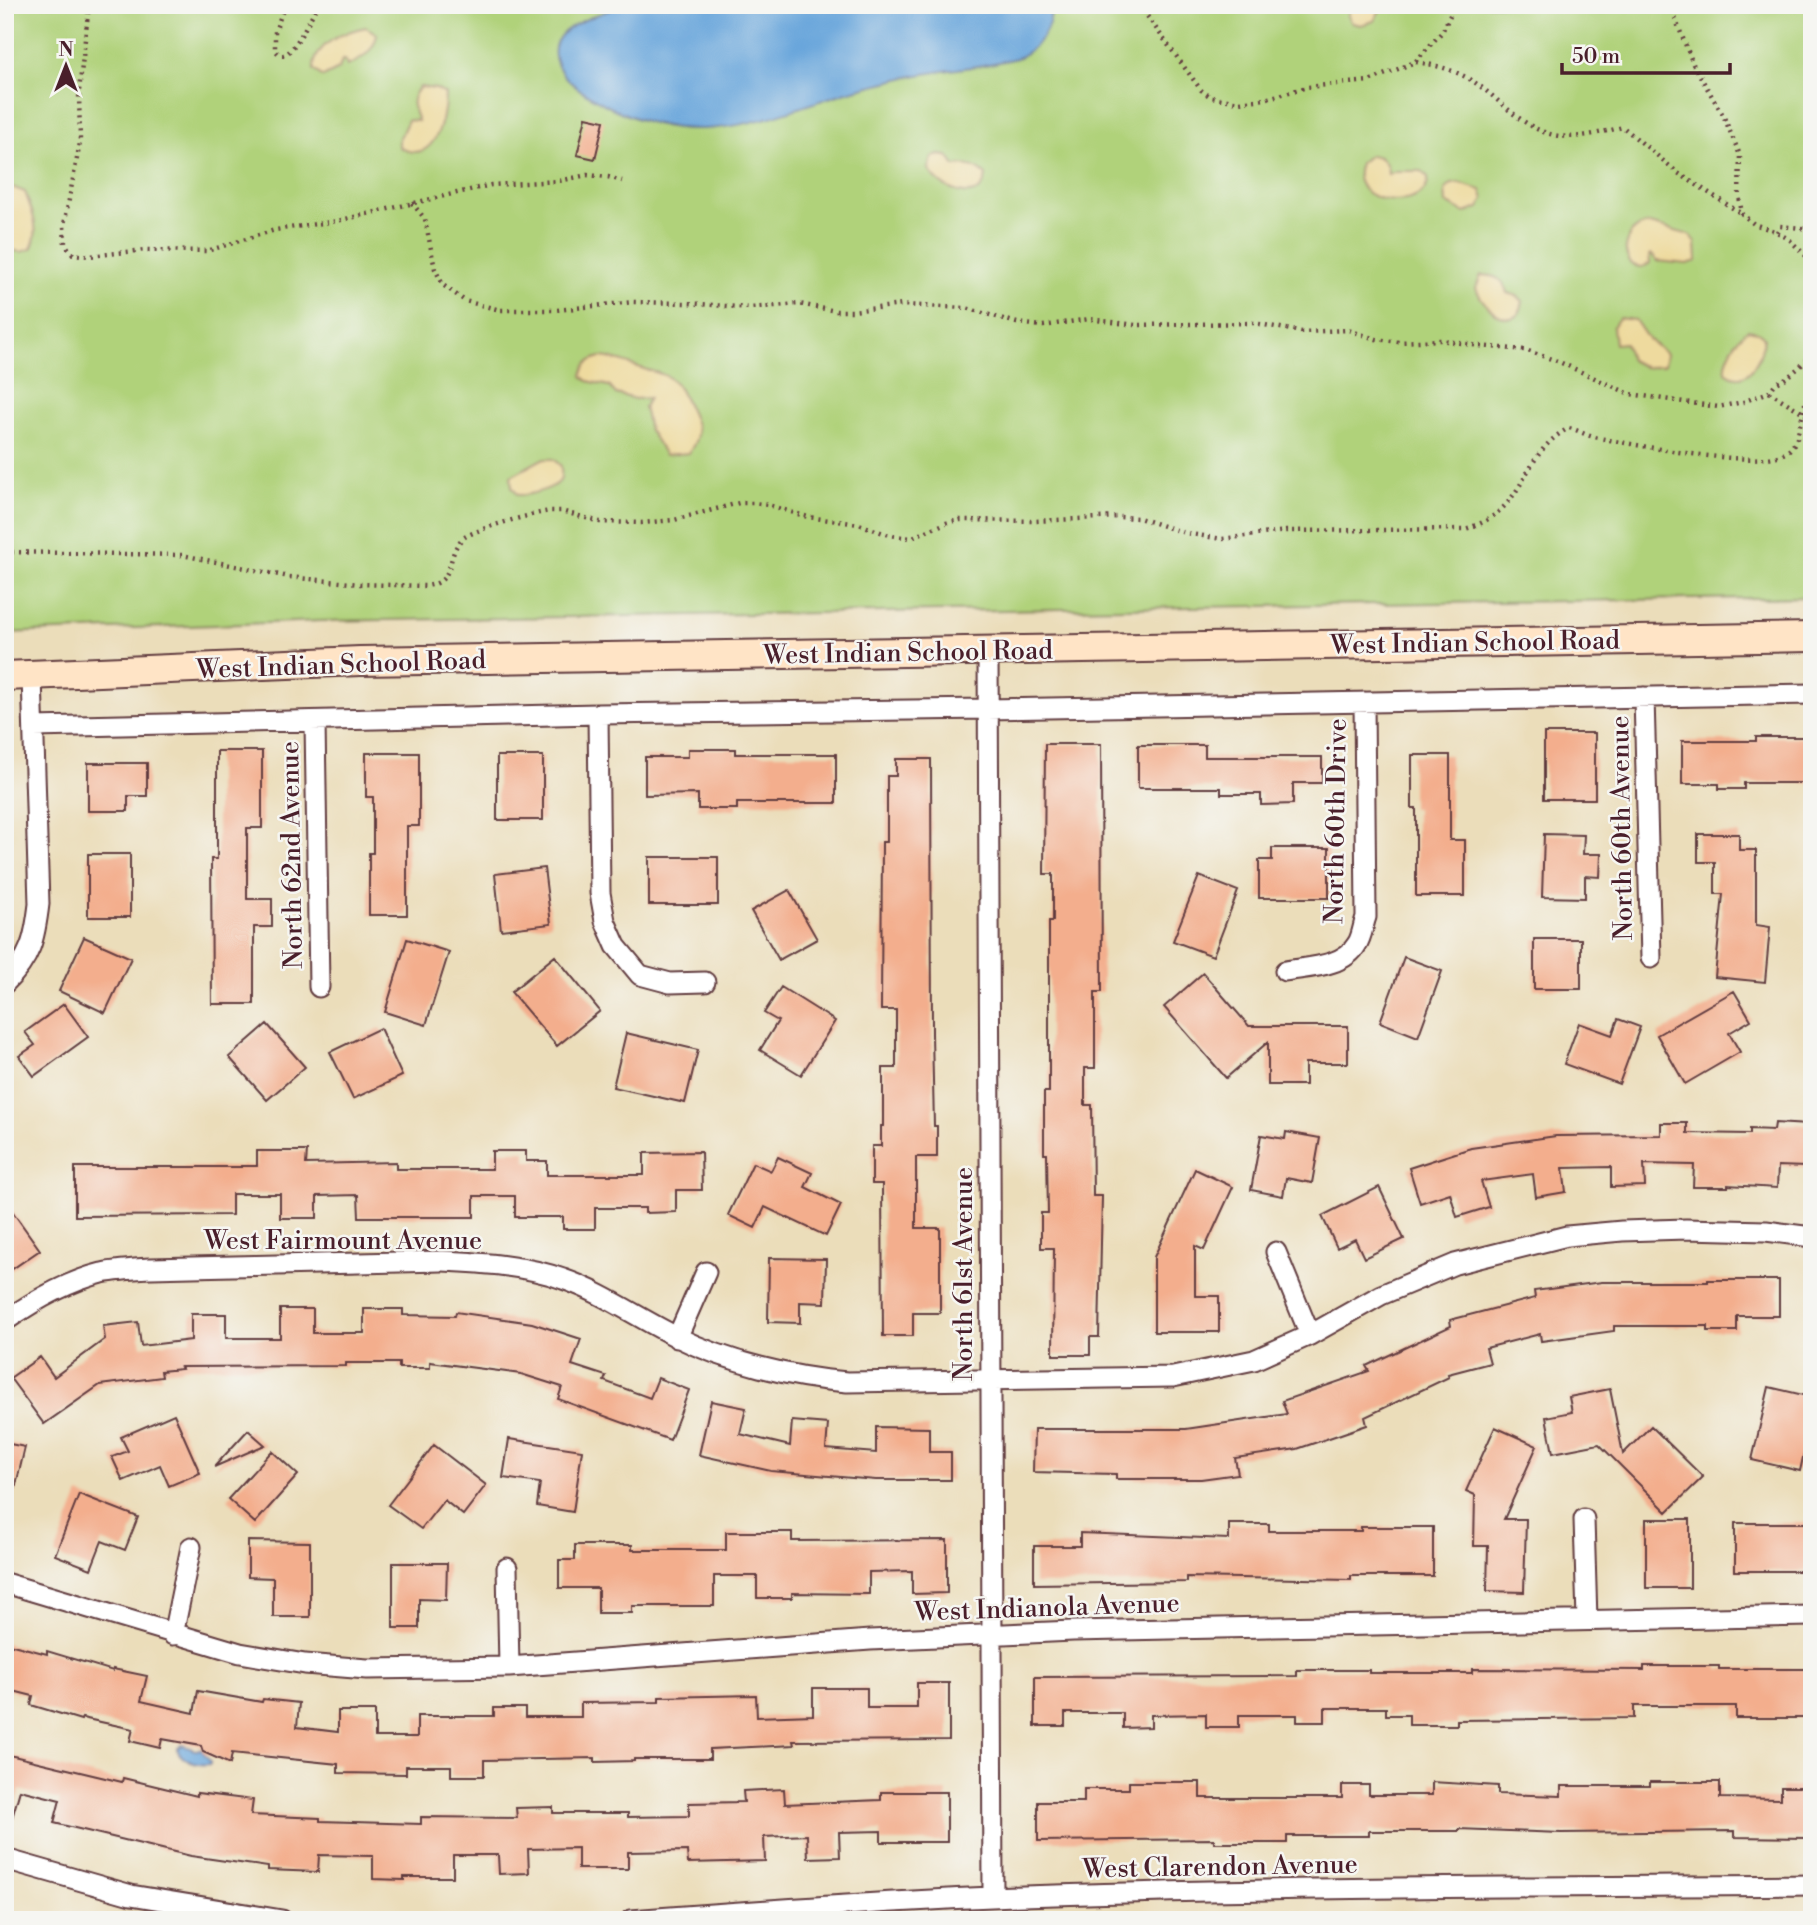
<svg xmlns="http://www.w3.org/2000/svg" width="1817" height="1925" viewBox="0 0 1817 1925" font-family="'Libre Bodoni',serif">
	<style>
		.green { fill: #b0d27a; stroke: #7d7852; stroke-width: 2 }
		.sand { fill: #eeda9e; stroke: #9c7c64; stroke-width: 2 }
		.water { fill: #69a6db; stroke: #5a6283; stroke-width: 2 }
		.building { fill: #f3ae8d }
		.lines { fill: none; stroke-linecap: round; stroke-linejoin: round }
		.street-casing { stroke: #623c40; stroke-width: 23 }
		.secondary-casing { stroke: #623c40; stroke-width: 32 }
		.path { stroke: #623c40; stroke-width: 4.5; stroke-dasharray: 2 5; stroke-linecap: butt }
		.street { stroke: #fff; stroke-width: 19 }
		.secondary { stroke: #ffe4c6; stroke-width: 28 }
		.labels { text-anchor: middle; stroke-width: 5; stroke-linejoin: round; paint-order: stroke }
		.street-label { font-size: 26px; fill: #4a1f2b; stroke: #f6f6f2 }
	</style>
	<rect width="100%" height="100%" fill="#f6f6f2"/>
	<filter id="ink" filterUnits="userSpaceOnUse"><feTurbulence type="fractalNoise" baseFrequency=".0143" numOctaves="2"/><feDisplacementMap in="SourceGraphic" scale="14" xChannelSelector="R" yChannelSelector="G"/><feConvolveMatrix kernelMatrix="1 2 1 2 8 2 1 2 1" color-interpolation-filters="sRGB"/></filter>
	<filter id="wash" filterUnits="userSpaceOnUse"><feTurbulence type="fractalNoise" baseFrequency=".00686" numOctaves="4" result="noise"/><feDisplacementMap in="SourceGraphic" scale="28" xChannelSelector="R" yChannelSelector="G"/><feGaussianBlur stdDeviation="1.57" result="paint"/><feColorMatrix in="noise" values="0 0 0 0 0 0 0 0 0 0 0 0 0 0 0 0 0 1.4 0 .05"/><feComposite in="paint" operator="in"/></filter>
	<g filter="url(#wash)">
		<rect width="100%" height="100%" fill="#ebddba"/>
		<path class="green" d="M5,5h1807v592l-1491,24 -316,12z"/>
		<path class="sand" d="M461,5h57l-10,8 -14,1 -5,-5 -2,4 -22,2 -4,-6z
			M1350,5h33l-9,16 -13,4 -9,-2 -4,-7z
			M366,27l11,7c-2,16 -16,26 -30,32l-2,-6h-3l-3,9 -16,8 -9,-7c-1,-26 31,-39 52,-43z
			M420,87l16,2 9,5c0,27 -11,73 -46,53v-8l9,-19 10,1c-5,-14 -10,-20 2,-34z
			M939,155l9,1 7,10c12,-2 21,0 31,9 -3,33 -48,15 -57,-6l3,-12z
			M1370,155c12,1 18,8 18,19l8,-3h26l6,6c3,36 -85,31 -68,-14z
			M1458,183l23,7 3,9 -5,9 -14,5 -19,-10 -1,-13 7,-6z
			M12,187l13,5c7,19 16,38 6,57l-10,3 -16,-3v-17l4,-12 -4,-5v-27z
			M1650,224l40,11 6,8 1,18 -10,3 -30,-3 -6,-7 -2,1 1,8c-7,5 -11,5 -19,1 -12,-18 -2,-38 19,-40z
			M1481,275c14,0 23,4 26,18l10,3 6,5c-5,36 -40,8 -47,-13z
			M1619,318l16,2 13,19 18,15 -2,11 -18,3 -16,-8 -5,-17 -10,1 -2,-17z
			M1748,330l10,2 6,5c-1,18 -16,53 -38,35 -2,-14 10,-34 22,-42z
			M601,357c12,1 20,4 31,8 36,13 40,4 57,43 9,20 13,25 0,45l-24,2 -16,-25 -5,-23 5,-9 -14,1 -19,-5 -7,-8 -21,-5 -6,-5c2,-12 7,-16 19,-19z
			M542,459h11l8,7c0,5 2,13 -3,17 -7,6 -30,13 -40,12l-6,-8 -1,-11z"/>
		<path class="water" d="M621,5h430c1,24 -12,41 -31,52 -40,12 -81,12 -121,22 -17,4 -35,8 -52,13 -90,29 -153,61 -245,11 -16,-9 -36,-20 -44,-37 -18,-39 37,-48 63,-61z
			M182,1745l13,5 6,-1 9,12v3c-13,2 -28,-3 -33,-15z"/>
		<g id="blocks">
			<path class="building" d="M586,117l18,4 -9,38 -18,-4z
				M1544,733h51v66h-51z
				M1756,737h56v46h-68v6h-25v-5h-37v-43h74z
				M1045,744h56l1,248h-7v76h-10v37h7l1,91h9l-3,141h-9v18h-37l1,-107h-13v-35h7l-1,-59h-3v-62h5v-171h4v-47h-9z
				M1138,745h67v12h117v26h-29v21l-32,1v-11h-40v-6h-83z
				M688,749h48v5h100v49h-99v6h-39v-15l-53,1v-38h43z
				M217,751h45v77h-15v71h25v28h-18v77h-42l-1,-145h6z
				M366,753h53v73h-12v89h-38v-62h4v-56h-7z
				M1412,755h38v85h15v56h-49v-88h-4z
				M497,756h46v64h-46z
				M896,759h35l1,275 2,92h3v31h-21v71h24v85h-27v23h-30l-1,-152h-10v-38h9v-20h2v-58h13v-58h-15l1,-168h5v-66h9z
				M88,763h59v33h-19v15h-40z
				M1544,834l40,1 -1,19h18l-1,23 -15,-1v22l-43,-1z
				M1698,834h41v16h17v75l14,2 -5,55 -50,-5 8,-83h-8v-32h-17z
				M1272,848h57v50h-70v-38h13z
				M88,854h42v63h-42z
				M649,857h69v48h-69z
				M544,868l7,56 -50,6 -6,-56z
				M1199,876l39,15 -25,65 -40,-15z
				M789,890l28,49 -38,21 -28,-49z
				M84,937l47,21 -26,55 -46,-22z
				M407,939l42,13 -23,73 -41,-13z
				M1534,939h47v50h-47z
				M555,956l45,55 -43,35 -46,-54z
				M1404,957l38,14 -24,66 -38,-15z
				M1203,973l46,53h99v37h-43v22h-37v-43l-42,36 -62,-71z
				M781,987l54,34 -34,54 -41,-25 18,-29 -14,-8z
				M1734,991l17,29 -22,13 11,19 -55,32 -28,-49z
				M64,1004l24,33 -54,39 -15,-20 16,-11 -10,-13z
				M1618,1019l22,8 -21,57 -55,-20 15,-41 33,12z
				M267,1024l38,43 -38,33 -38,-43z
				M380,1028l22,48 -49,23 -23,-47z
				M626,1033l72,17 -13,53 -72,-16z
				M1661,1123h26v10l63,1v-5l24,1 1,-7 33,2 -2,42 -28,-1 -1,22 -49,-3v2h-35l1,-22 -50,-1 1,22 -34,1v-20l-48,1 3,24 -30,5 -3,-23 -52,7 8,26 -32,10 -7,-24 -30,10 -11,-35 62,-20 85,-12 105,-1z
				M1286,1132l34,6 -8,45 -26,-5 -3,18 -32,-6 10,-55 24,4z
				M257,1151h50l-1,13 90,-2v7h96v-18h34v10h21v14h97v-22l57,-1 1,38h-26v22l-31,1v-5h-50v21h-32v-12h-48v-21h-41v21h-115l-1,-22 -41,1v22h-37v-24h-48v21l-157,1v-49h166v-1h16z
				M778,1157l34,16 -7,14 36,18 -15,31 -61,-29 -10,21 -27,-13 25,-52 18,8z
				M1195,1169l38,18 -29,63 -9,-4v50h24v36h-65v-75z
				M1379,1187l25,52 -40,19 -9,-19 -18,9 -15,-32z
				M5,1201l35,49 -35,24z
				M769,1258l57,1 -1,44 -25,-1v21l-32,-1z
				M1708,1280h71v36h-42v15h-29v-5h-94v5l-73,10 -1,-7 -54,14 4,15 -42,11 1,3 -84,40 2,8 -70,24 -62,9 3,16 -37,5h-85v-5l-83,-2 1,-43h152l101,-15 -5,-13 87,-30 -3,-5 85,-40 -1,-6 85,-22 -1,-7 68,-9h106z
				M280,1309h33v24h51v-24h39v6l52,1 1,-4 76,11 49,16 -9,26 34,11 -2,5 46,17 8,-20 31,12 -19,50 -112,-41 4,-12 -41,-13 -91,-12v6h-31v-5h-53v3l-165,1 1,2 -21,2 1,6 -62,8 -56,39 -34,-46 30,-21 14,20 51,-38 -2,-13 35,-4 3,24 50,-6v-26h35v24h54z
				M1769,1387l43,10v20l-12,54 -48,-11z
				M1610,1389l13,65 28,-28 52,51 -36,35 -68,-68 -46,9 -7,-36 26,-5 -3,-15z
				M711,1401l35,7 -6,26 50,12 2,-25 36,3 -2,25 50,4v-26l53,1v24h22v28h-75l-105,-9 -72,-16z
				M174,1414l26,59 -31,13 -9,-21 -37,16 -11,-24 16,-6 -7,-14z
				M1495,1427l42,19 -33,73h22l-2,73 -37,-1 1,-45h-14l1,-51 -9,-4z
				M248,1430l17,15 -51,22z
				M509,1439l73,11 -9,62 -36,-6 3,-23 -37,-5z
				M5,1443l20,4 -13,55 -7,-1z
				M434,1445l52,40 -23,30 -19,-15 -23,29 -33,-24z
				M272,1451l26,24 -43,48 -27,-24z
				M79,1494l59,23 -13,33 -23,-9 -11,28 -36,-14z
				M1646,1519h44v69h-44z
				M1735,1523h72v48h-72z
				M1229,1524h40v7h92v-4h72v49h-82v4l-164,-3v5l-153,2v-38h46v-13l149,6z
				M726,1532h66v9l155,-1v53l-35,1v-23l-43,1v22l-77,-1v5h-35v-22h-43v30h-82v7h-34v-25h-39v-28h16v-15h57v5h94z
				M248,1541l62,1v75h-37v-39l-25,-1z
				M393,1563h54l-1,37 -27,-1v29h-26z
				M5,1643l42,11v-3l66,20v-2l34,7 -6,25 53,12 4,-22 64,11 1,-3 36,4 -2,24 41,5v-21h37v26h42v-21h77v-8h31v9h56v-14l78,-1v-5l97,-2 1,22 56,-2v-27h54v20h50v-25h32v57l-156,1 1,4 -84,4v10h-76v2l-39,1v-4l-111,2v16h-33v-10h-45v8l-68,-1v-9l-106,-11 -2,11 -27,-12 -2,-6 -39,-7 -2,9 -30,-7 3,-12 -51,-11 -1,2 -50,-15 2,-9 -28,-7z
				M1644,1666h75v3h88v49h-71v-12h-102v12l-177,2v5h-48v-10h-23v-7h-61v14h-28v-7h-58v12h-33v-13l-55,1v12l-28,1v-15h-58v13h-30v-49l262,-1v-6h72v3h103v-4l172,1z
				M5,1754l117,28 1,-4 74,18v-3l56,7 -2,15 69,3v3l101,3v-7l96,1 -1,-10 37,-1v6h75v4l61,-1v-13l55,-1 -1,-11 41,-2 1,15 96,-4v-8h66v50h-66v-11l-42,1 1,25 -32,1 -1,-23 -43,2 1,24 -77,2 -1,-12 -59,1v17h-50v-21l-50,1 1,24 -30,1 -1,-19h-45v22h-49v3l-31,-1v-23l-54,-1 -1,17 -50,-2v-3l-77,-11 -137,-33 6,-23 -40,-10 -10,35h-5z
				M1129,1782h71v16h142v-13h27v10h63v-13l66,4v8l63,2v-10h89v-4h70v16l61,1v-12h27l-1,51 -73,-1v-6l-173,2 -102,-4v2h-90v5h-82v7h-73v-4l-176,2v-39h46v-13h45z"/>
		</g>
	</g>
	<g filter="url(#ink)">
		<use href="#blocks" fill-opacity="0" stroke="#623c40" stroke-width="2"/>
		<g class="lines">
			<g class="street-casing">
				<path id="street" d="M988,650l5,1247
					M1644,697l7,261
					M598,714l2,179 5,28 11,25 24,29 30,8 35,-1
					M315,722l4,265
					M34,727l564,-13 390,-5 824,-15
					M1285,971c23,-4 59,-4 72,-27 5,-7 6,-19 9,-27l-2,-215
					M5,983c26,-25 30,-45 34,-79l-7,-228
					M1276,1252l34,83
					M5,1321c30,-21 61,-39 97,-48 16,-3 33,-4 49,-5l290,-7c40,2 84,4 122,18 41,14 75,39 114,58 48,24 116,41 170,45l326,-5 81,-17 56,-25 71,-40 74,-31 112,-28 55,-5 64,-2 80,2 46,6
					M677,1338l29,-66
					M1584,1519l3,101
					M507,1568l2,99
					M5,1583l235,70 65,11 62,5 142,-2 361,-27 203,-9 739,-15
					M173,1635l18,-88
					M5,1859l126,36 151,25
					M631,1920c120,-9 240,-18 361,-23 273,-10 547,-10 820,-12"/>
			</g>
			<g class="secondary-casing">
				<path id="secondary" d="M5,676l355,-15 1452,-24"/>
			</g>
			<path class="path" d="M89,5l-10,86 1,52 -16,82 1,19 8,10 16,2 56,-6 62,1 68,-21 62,-9 154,-36 68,-4 28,-6 21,2 14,4
				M285,5l-10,26v19c3,3 4,6 9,5 11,-3 27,-40 34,-50
				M1139,5l62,85 10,7 28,5 26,-3 42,-12 62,-6 46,-19 27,-30 13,-27
				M1670,5l23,59 30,51 17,40 -1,41 3,18 12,10 23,8 13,8 22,22
				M1416,62c21,3 43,9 61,22 26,18 48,47 82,52 21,3 43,-4 64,-9l55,46 64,41
				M412,203l13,16 10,50 8,16 22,16 35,9h56l77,-8 55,1 62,5 49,-4 37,7h16l50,-6 64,3 51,15 26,3 46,-7 46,6 119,-2 48,9 46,-2 28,9 23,3 42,-2 38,6 46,4 32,11 73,33 88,13 25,-5 26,-10 6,-8 13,-7 24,-21
				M1777,232l3,-6 32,3
				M1769,392l43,26
				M5,552l177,3 107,22 71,7 65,2c32,-3 20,-30 37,-47 9,-9 73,-26 88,-28h11l39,11 41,1 33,-3 65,-17h14l15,2 40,12 51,7 30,11 21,3 36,-15 14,-3 75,1 83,-4 21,1 46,15 37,6 64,-8 179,-2c65,-19 52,-73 104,-101 9,2 16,7 25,9 37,7 159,32 189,17 7,-3 11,-9 14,-16l15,-64"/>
			<use href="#street" class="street"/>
			<use href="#secondary" class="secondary"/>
		</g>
	</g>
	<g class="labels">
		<g class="street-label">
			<text transform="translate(1475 642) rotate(-1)" y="9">West Indian School Road</text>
			<text transform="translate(908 652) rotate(-1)" y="9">West Indian School Road</text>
			<text transform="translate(341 664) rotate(-2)" y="9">West Indian School Road</text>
			<text transform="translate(1335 821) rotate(-89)" y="9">North 60th Drive</text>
			<text transform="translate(1621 828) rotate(-91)" y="9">North 60th Avenue</text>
			<text transform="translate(291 855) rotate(-91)" y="9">North 62nd Avenue</text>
			<text x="343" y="1249">West Fairmount Avenue</text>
			<text transform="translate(963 1274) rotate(-90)" y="9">North 61st Avenue</text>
			<text transform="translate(1047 1607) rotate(-2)" y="9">West Indianola Avenue</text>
			<text transform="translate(1220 1866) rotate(-1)" y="9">West Clarendon Avenue</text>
		</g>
	</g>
	<rect width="1817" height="1925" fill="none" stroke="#f6f6f2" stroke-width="28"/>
	<g transform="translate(66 66)" stroke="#f6f6f2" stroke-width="5" paint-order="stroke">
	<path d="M0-5L12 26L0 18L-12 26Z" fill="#4a1f2b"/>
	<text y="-10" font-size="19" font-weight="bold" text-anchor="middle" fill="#4a1f2b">N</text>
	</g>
	<path d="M1562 63v10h168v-10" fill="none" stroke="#4a1f2b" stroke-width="3.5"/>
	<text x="1572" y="63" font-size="21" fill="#4a1f2b" stroke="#f6f6f2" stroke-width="5" paint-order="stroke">50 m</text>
</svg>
